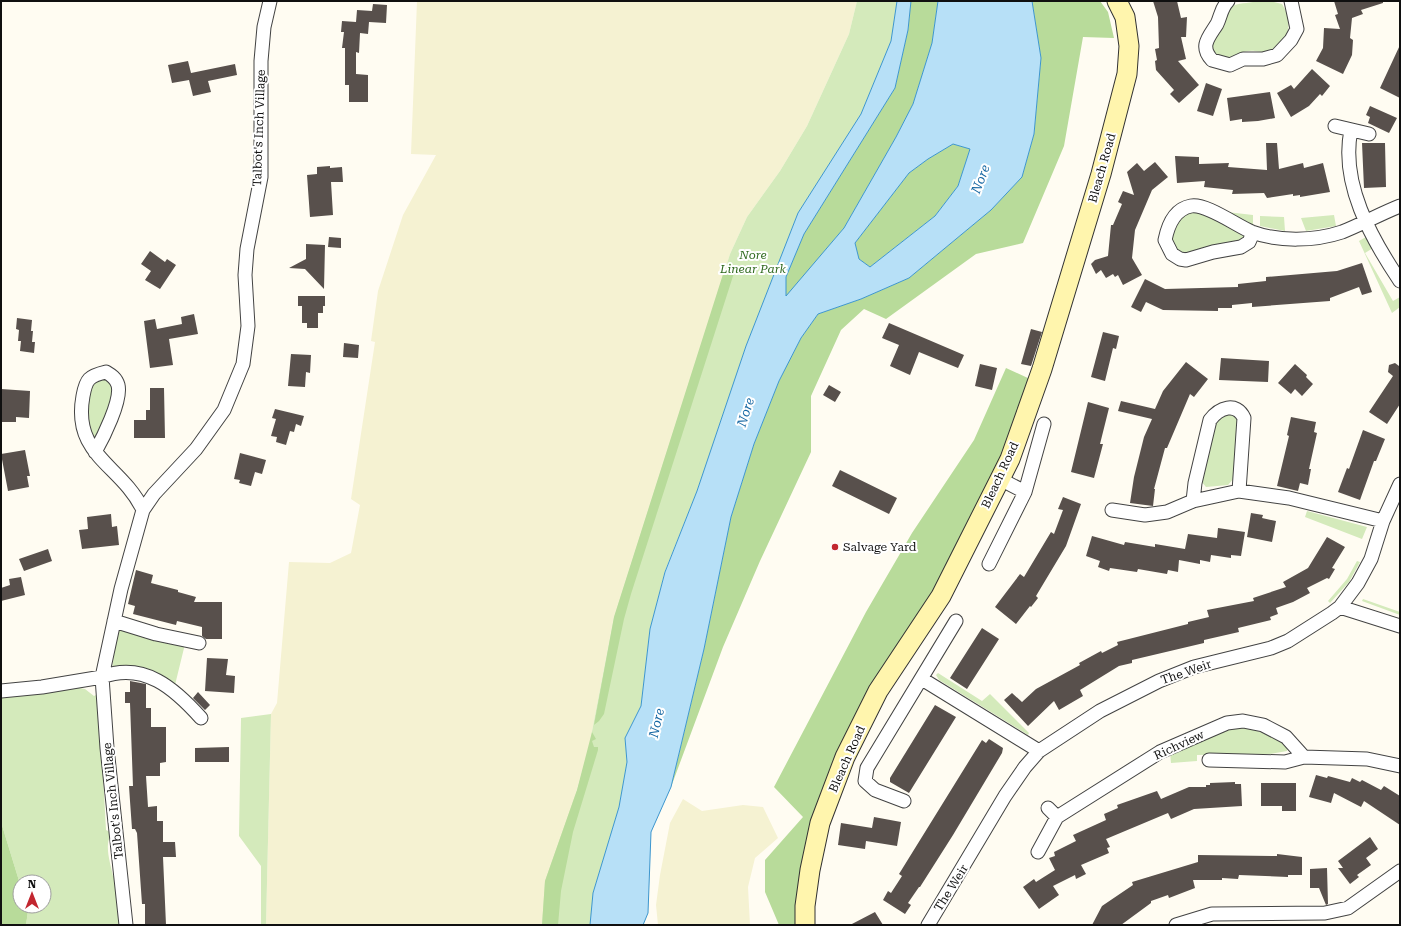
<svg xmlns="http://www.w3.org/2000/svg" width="1401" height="926" viewBox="0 0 1401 926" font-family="'Roboto Serif',serif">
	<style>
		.farmland { fill: #f5f2d2 }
		.green { fill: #d4eabb }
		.forest { fill: #b8db9a }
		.water { fill: #b7e0f7; stroke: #3d96ce; fill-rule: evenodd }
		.building { fill: #58504c }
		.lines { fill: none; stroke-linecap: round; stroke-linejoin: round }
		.street-casing { stroke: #434343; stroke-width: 15 }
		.secondary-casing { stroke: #323232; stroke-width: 21 }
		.street { stroke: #fff; stroke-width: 13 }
		.secondary { stroke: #fff5ad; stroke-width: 19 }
		.poi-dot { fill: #c2262f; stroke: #fff; stroke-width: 1.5 }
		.labels { text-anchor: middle; stroke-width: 4; stroke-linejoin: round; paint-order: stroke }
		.street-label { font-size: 12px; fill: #101010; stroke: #fff }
		.park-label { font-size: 12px; font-style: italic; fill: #2f691e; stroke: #fff }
		.poi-label { font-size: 12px; fill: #101010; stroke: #fff; text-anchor: start }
		.water-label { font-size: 13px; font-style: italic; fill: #1768a3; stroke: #fff }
	</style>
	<rect width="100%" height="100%" fill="#fffcf2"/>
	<path class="farmland" d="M417,1h440l-8,33 -42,92 -27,45 -33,46 -17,37 -116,363 -25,130 -45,158 -2,20h-276l5,-211 6,-11 12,-141 41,1 21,-10 9,-48 -9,-6 24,-157 -4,-1 7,-50 25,-76 33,-60 -25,-1z
		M683,799l19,12 41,-6 20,2 15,31 -23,20 -7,29 2,38h-92l-2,-20 4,-30 10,-52z"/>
	<path class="green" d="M857,1h40l-6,40 -30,73 -63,99 -52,133 -49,145 -32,80 -15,58 -9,77 -16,32 2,24 -8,45 -26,86 -3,32h-48l3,-44 32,-91 12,-43 25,-130 116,-363 17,-37 33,-46 27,-45 42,-92z
		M1256,1h14l12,3c12,18 8,40 -15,47 -5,2 -8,0 -12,0 -11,-1 -18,3 -27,8 -30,-8 -9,-21 -3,-35 2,-7 0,-13 6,-17 7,-5 17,-3 25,-6z
		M1213,204l14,8 26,3v10l-15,-6z
		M1191,210l10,2 43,23v4c-10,5 -20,4 -31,6 -8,1 -16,6 -24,8 -4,1 -8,0 -12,-3 -11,-10 -1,-24 3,-35z
		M1334,215l2,11 -30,5 -5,-13z
		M1260,216l24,1 1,14 -25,-5z
		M1366,237l7,11 -8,5 28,48 7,-4v10l-8,6 -33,-72z
		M105,377l6,5 4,7 -19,54 -8,-10 -3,-31 3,-16z
		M1224,412l16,5 -6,61 -6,7 -22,2 -5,-6 14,-59z
		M1307,511l60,16 -5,12 -57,-22z
		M1357,561l3,1 -11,20 -19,21 -2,-2 19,-22z
		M1363,599l37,13v3l-38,-14z
		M118,628l67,16 -10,41 -63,-16z
		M938,673l44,28 8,-7 39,39 -1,2 -89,-55 -3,-5z
		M74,687l11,2 9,7 2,-1 3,5 7,130 4,2c1,5 -2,7 -2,12 -1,10 3,22 5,32h4l4,49h-95l2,-14 -1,-5h17v-24h-24v2l-19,-62v-127z
		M271,714l-5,211h-5v-59l-22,-30 2,-118z
		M1240,726c18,4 32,10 47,20v5l-17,3 -73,1v6l-26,2 -1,-10 58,-24z"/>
	<path class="forest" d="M911,1h27l-6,42 -19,61 -17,33 -52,91 -58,69v-20l18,-43 91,-146 13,-58z
		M1032,1h68l8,11 6,26 -31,-1 -19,109 -41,97 -47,11 -90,65 -22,-10 -23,21 -30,66v56l-51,109 -37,86 -52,140 33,-138 27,-132 23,-73 25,-63 22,-43 17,-24 43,-15 48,-21 82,-68 31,-33 12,-43 7,-76z
		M953,144l17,5 -12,37 -23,30 -65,51 -11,-8 -4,-16 54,-70 19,-14z
		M724,271l10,2 -103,321 -7,25 -20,95 -5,7 -5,4 20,-108z
		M1006,368l24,11 -33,93 -61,119 -85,132 -28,66 -27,136h-17l-14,-33v-32l38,-43 -29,-30 92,-175 46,-79 62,-93z
		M592,732l4,7 -4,2 2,6h4v3l-25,82 -12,59 -3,34h-16l3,-44 32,-91z
		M1,822l19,62v22h7l1,5 -2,14h-25z"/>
	<path class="water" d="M897,1h14l-3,29 -13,58 -91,146 -18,43v19l58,-68 52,-91 17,-33 19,-61 6,-42h94l9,57 -7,76 -12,43 -31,33 -82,68 -48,21 -43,15 -17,24 -22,43 -25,63 -23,73 -27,132 -33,138 -20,45 -3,81 -5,12h-53l3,-32 26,-86 8,-45 -2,-24 16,-32 9,-77 15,-57 32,-81 49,-145 52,-133 63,-99 30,-73zM953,144l17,5 -12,37 -23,30 -65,51 -11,-8 -4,-16 54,-70 19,-14z"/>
	<path class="building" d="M1153,1h24l4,17 6,-1 -1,20h-5l5,22 -8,2 21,24 -20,18 -9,-9 4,-4 -18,-20 -1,-9 2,-1 -2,-11 4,-1 -1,-31z
		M1334,1h49v2l-22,7 2,4 -11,4 -2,20 3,2 -1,15 -9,19 -27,-13 7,-13 1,-20 16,1 -5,-14 3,-1z
		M373,4l14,1 -1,18 -17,-1 -1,12 -8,-1 -1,20 -3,-1v22l12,1v27h-19v-17h-4v-37h-3l2,-16h-3l1,-11 14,1 1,-12 15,1z
		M1400,45v53l-20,-10z
		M188,61l3,12 44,-9 2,11 -29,6 3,11 -18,4 -4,-16 -17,3 -4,-18z
		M1312,69l18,17 -8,10 -2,-2 -11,12 -18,11 -14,-24 14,-8 3,4z
		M1206,83l16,6 -9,27 -16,-5z
		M1270,92l5,26 -17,3 -16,1v-3l-12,2 -3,-23z
		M1370,106l27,12 -8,15 -21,-10 2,-6 -4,-2z
		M1266,143h11l2,26 24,-6 1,5 19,-5 7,29 -30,5v-2l-7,1v-2l-26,4 -3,-5 -32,1 1,-4 -29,-3 1,-6 -28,2 -2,-27 24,1v7l30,-1 -1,4 39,3z
		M1362,143h23l1,44 -22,1z
		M1155,162l13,15 -16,13 -17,40 -3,28 10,17 -19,10 -5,-10 -3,2 -2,-3 -7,4 -5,-8 -5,4 -5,-10 4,-4 13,-4 3,-31h2l9,-21 -4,-2 5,-11 11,4 -7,-23 10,-9 7,8z
		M330,166v2l12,-1 1,15h-12l2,33 -23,2 -3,-42 10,-1v-7z
		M329,237l12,1v10l-13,-1z
		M306,244l19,1 -1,44 -19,-20 -16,-1 17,-9z
		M150,251l15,11 2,-3 9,6 -16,24 -15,-9 6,-9 -10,-7z
		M1362,263l10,29 -10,3 -3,-8 -29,11v3l-78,6v-4l-20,2v3h-14v3l-55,-1 -17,-8 -5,10 -10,-5 14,-28 20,10 73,-2v-3l28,-3v-4l71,-6z
		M298,296h27v10h-2v7h-5v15h-11v-5h-5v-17h-4z
		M194,314l4,20 -29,5 4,26 -23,3 -6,-47 11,-2 2,10 25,-5 -1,-7z
		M17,318l15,2 -1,11h2l-1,11h3l-1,11 -14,-2 1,-10h-3l1,-11 -3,-1z
		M889,323l75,32 -6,13 -39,-16 -9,23 -20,-9 9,-21 -17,-7z
		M1031,329l11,3 -11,34 -10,-2z
		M1103,332l16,4 -3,13 -3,-1 -8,33 -14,-4z
		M344,343l15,2 -1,13 -15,-1z
		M291,354l20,1 -1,18 -4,-1 -1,15 -17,-1z
		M1221,358l48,3 -1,21 -49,-2z
		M1186,362l22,17 -14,18 -4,-3 -23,54h-2l-11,41h1l-2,17 -23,-3 4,-26 10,-40 8,-18 -34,-8 3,-10 34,8 8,-18z
		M1395,363l4,3 1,-1v39l-13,20 -18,-12 24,-36 -5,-4 1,-7z
		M980,364l17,4 -5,22 -17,-4z
		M1295,364l12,11 -1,2 7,7 -11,12 -7,-7 -4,5 -13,-11z
		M829,385l12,7 -6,10 -12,-7z
		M150,388h14l1,50h-31v-18h12v-10h4z
		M1,389l29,2 -1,27 -13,-1v5h-15z
		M1088,402l21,6 -9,36h3l-9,34 -23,-6z
		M275,409l29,7 -3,10 -5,-2 -2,8 -4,-1 -4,14 -10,-3 1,-5 -6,-1 5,-17 -4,-1z
		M1291,417l25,5 -2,10 3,1 -8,36h2l-3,16 -8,-2 -2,8 -21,-5 12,-50 -2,-1z
		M1363,430l22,9 -9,22h-2l-14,39 -22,-8 9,-24 2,1z
		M25,450l5,26h-3l2,11 -21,4 -7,-37z
		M240,453l26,7 -4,14 -7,-2 -4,14 -12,-3 1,-3 -6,-1z
		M840,470l57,28 -8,16 -57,-28z
		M1063,497l18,7 -15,42 -30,50 2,2 -7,9 -1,-1 -14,18 -21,-17 25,-33 4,3 27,-45 3,2 9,-24 -5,-1z
		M1251,513l12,2 -1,3 14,3 -4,21 -25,-5z
		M111,514l1,13 5,-1 2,19 -37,4 -3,-19 9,-1 -1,-12z
		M1218,528l27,4 -4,24 -10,-1v3l-20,-3 -1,7 -10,-2v4l-21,-4 -1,12 -10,-2 -1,4 -29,-5 -1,3 -27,-4 -1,3 -11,-4 2,-6 -14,-5 6,-20 32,9 1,-3 30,5v-3l30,5 3,-15 29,4z
		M1327,537l18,10 -13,21 3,1 -6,10 -2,-1 -20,10 3,5 -17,9 -17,6 2,6 -8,3 1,3 -33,8 1,4 -35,8v3l-72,17v3l-13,3 -39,24 3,6 -24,14 -5,-9 -26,25 -24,-26 8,-7 10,9 14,-13 44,-24 -1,-2 22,-12 1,2 16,-8 -1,-3 71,-18v-2l21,-5 -2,-7 47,-9 -1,-3 33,-11 -3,-5 25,-14z
		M48,549l4,12 -28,10 -5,-12z
		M136,570l17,5 -2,8 27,7v2l18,5 -2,5h28v37h-16l-4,-3v-9l-25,-6 -1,4 -43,-11 2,-8 -7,-2z
		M21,577l4,18 -24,6v-13l9,-3 -1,-6z
		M982,628l17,11 -32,50 -17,-11z
		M207,658l21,1 -2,16 9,1 -1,17 -29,-2z
		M130,681l16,3v24h5v19h15v35l-6,1v13h-14l2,31 9,-1v15h6v21h12l1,15h-13l3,68h-21v-21h-3l-5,-71 -2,-4h-3l-2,-28 -1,-15h4l-3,-83h-5v-11h5z
		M198,692l12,13 -5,5 -12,-12z
		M935,705l21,12 -47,76 -19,-11v-4z
		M989,739l14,9 -1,5 -49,82 -33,52h-1l-11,16 3,2 -6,9 -22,-14 5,-9 3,2 11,-17 -3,-2 83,-134 4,3z
		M229,747v15h-34v-14z
		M1316,775l11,3 1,-2 22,6 2,-4 8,4 2,-2 19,10 3,-4 16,10v29l-36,-24 -3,6 -27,-14 -3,10 -22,-6z
		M1235,782v2h6l1,22 -48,3 -23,10 -3,-6 -62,26 4,8 -3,1 2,5 -28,12 5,9 -10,5 -1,-4 -22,11 6,9 -20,14 -16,-22 11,-8 2,3 19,-12 -6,-12 6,-2 -1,-4 22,-11 -3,-6 33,-15 -2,-6 14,-6 -1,-3 40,-14 4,8 28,-12h17v-2h4v-2z
		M1261,783h35v28h-14v-5h-21z
		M874,817l27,5 -4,24 -31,-5 -1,8 -27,-4 3,-22 31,5z
		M1370,837l8,12 -12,9 5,7 -14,10 2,2 -9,7 -12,-16h5l-5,-7z
		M1277,854l25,3v18h-14v2l-49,-2 -1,4 -16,-1v2h-29l2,8 -26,10 -1,-3 -17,6v2l-30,22h-29l10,-19 31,-21 -1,-3 66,-20v-7l79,1z
		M1327,868l1,36 -2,1 -7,-17h-9v-19z
		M875,912l8,13h-33z"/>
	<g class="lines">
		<g class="street-casing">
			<path id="street" d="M1228,1c-7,7 -7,15 -11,23 -8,13 -18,22 -5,36l18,5 13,-6h20l14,-4 14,-15 6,-11 -6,-28
				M1335,126l34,8
				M1351,130c-11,53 20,108 49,151
				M1253,233l-4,9 -8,5 -28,5 -27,8 -6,-1 -8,-5 -7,-14c3,-15 10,-31 26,-34 15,-3 46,20 61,26 27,10 63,9 90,0 20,-8 38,-18 58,-26
				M95,452c8,-14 27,-52 23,-67 -2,-7 -7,-10 -12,-13 -17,4 -20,7 -23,24 -11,60 38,68 60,114
				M1000,479l25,13
				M1193,501l2,-18 15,-63c9,-12 26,-19 34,-2l-5,73
				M1112,510l33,5 22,-3 26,-11 46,-10 50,7 94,23
				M989,564l36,-72 19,-68
				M1340,607l60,19
				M114,621l42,13 43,9
				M102,677l19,-88 22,-79 11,-16 42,-45 28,-39 19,-46 5,-38 -3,-51 2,-26 14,-72v-116l3,-34 6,-26
				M102,677c42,-16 73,12 99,41
				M922,679l117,72
				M1,691l41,-4 60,-10 5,71 19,177
				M1209,760l76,2 19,-5
				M904,801l-29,-11 -10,-9 2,-13 89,-147
				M1048,808l9,9
				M1038,852l19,-35 103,-65 67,-29 16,-2 20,4 23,12 18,20 63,2 33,7
				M928,925l77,-129 20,-29 14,-16 61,-40 59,-30 35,-14 77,-19 17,-7 44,-28 8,-6 18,-24 13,-24 12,-38 17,-37
				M1176,925l36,-11 113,-1 23,-5 52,-37"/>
		</g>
		<g class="secondary-casing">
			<path id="secondary" d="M805,925v-19l5,-36 10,-47 25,-66 33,-66 63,-95 59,-117 10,-20 32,-90 59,-195 26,-100 2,-28 -4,-29 -8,-16"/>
		</g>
		<use href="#street" class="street"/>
		<use href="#secondary" class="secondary"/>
	</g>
	<circle class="poi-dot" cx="835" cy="547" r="4"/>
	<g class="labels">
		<g class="street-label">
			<text transform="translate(259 128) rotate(-88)" y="4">Talbot's Inch Village</text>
			<text transform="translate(1102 168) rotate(-74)" y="4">Bleach Road</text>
			<text transform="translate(1000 475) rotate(-65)" y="4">Bleach Road</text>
			<text transform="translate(1186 672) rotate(-19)" y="4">The Weir</text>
			<text transform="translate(1179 745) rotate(-25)" y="4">Richview</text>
			<text transform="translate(847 759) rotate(-66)" y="4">Bleach Road</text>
			<text transform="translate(113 801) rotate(-96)" y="4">Talbot's Inch Village</text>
			<text transform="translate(951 888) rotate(-58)" y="4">The Weir</text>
		</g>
		<g class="park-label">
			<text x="753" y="259">Nore<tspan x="753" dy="14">Linear Park</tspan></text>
		</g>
		<g class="poi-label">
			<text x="843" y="551">Salvage Yard</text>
		</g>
		<g class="water-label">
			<text transform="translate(980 179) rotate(-69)" y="5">Nore</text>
			<text transform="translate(745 412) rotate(-72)" y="5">Nore</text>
			<text transform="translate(656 723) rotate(-77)" y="5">Nore</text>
		</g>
	</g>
	<rect width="1401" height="926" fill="none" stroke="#101010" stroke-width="4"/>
	<g transform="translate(32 894)"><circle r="19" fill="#ffffff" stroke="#9f9f9f"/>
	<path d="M0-3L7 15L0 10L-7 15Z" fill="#c2262f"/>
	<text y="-6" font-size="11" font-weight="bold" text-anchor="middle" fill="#101010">N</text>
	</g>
</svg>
